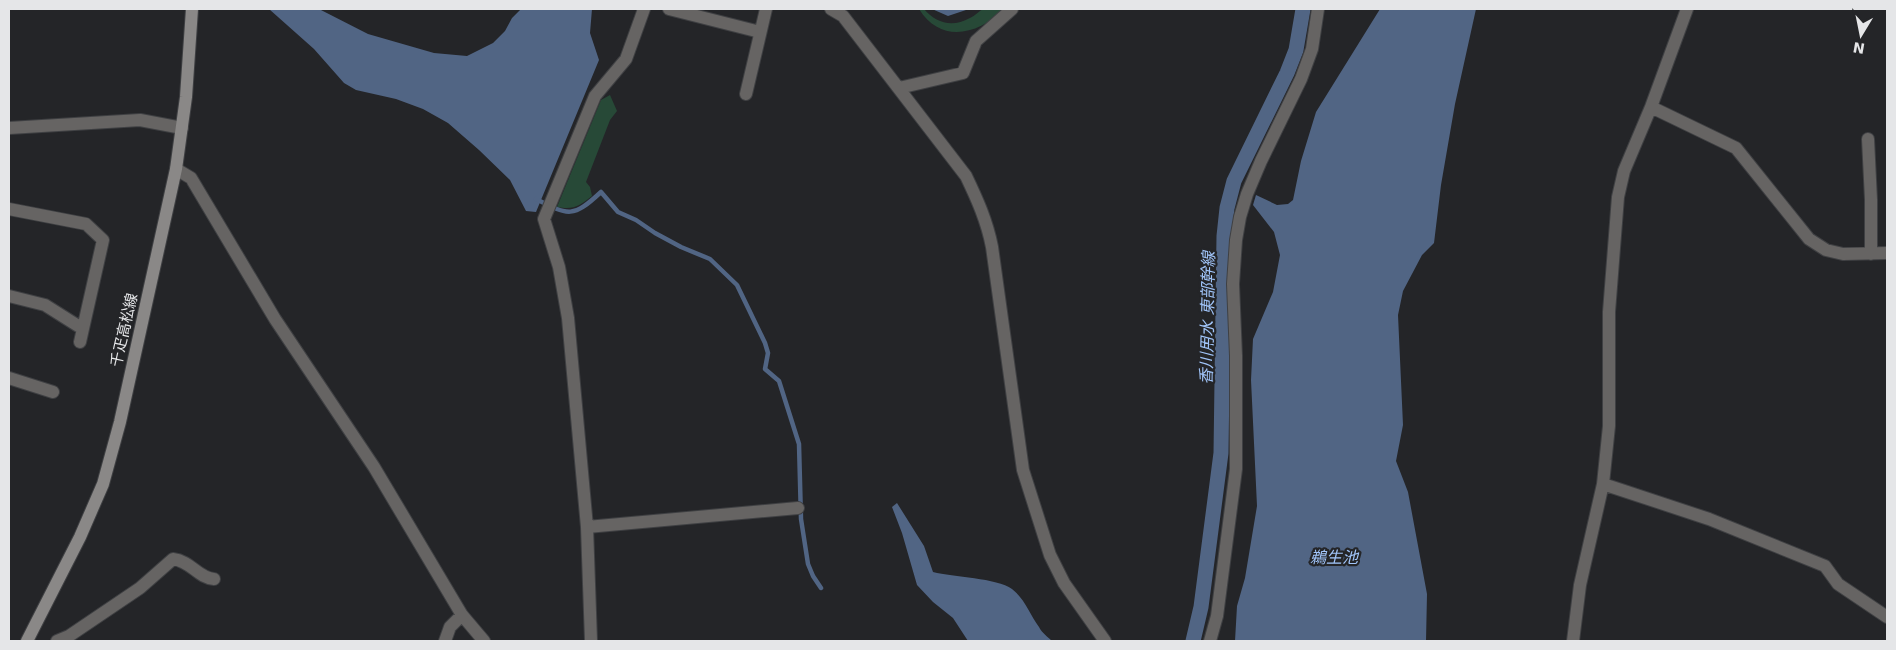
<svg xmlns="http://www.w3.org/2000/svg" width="1896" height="650" viewBox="0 0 1896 650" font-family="'DejaVu Sans','Noto Sans JP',sans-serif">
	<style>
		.green { fill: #274937 }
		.water { fill: #516584 }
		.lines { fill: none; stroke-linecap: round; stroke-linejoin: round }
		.stream { stroke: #516584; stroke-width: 4.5 }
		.canal { stroke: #516584; stroke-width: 15 }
		.street-casing { stroke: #3f4043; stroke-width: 14 }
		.secondary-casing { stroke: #3f4043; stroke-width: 14 }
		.street { stroke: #666463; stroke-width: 12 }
		.secondary { stroke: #8a8887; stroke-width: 12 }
		.labels { text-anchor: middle; stroke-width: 4.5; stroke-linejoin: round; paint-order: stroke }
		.street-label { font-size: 15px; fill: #e5e6e8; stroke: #242528 }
		.water-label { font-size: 16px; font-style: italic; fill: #a1c5fa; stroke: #242528 }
	</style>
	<rect width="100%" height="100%" fill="#242528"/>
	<path class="green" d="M919,9h5c12,14 28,19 46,9 5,-2 9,-7 13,-9 6,-2 15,0 21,0 -26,26 -63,35 -85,0z
		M610,95l7,16 -7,9 -24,62 4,5 2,9c-13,10 -18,14 -35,11l44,-107z"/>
	<path class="water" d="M269,9h50l49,25 66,19 33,3 26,-13 12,-12 7,-13 9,-9h71l-2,24 9,27 -63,152 -10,-1 -16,-31 -31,-30 -31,-27 -25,-14 -27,-10 -40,-9 -12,-7 -30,-34z
		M932,9h37l-21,7z
		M1380,9h96l-21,95 -14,81 -7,58 -12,12 -19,36 -5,24 5,110 -7,36 12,31 19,102 -1,47h-191l2,-35 8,-28 12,-72 -6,-126 2,-41 20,-47 7,-37 -6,-23 -21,-27 3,-10 21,10 11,-1 5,-4 8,-39 15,-49z
		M897,503l27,43 9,26c20,5 64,6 79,17 13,10 18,26 27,38 3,6 9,10 13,14h-84l-15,-23 -20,-16 -16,-17 -15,-52 -10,-26z"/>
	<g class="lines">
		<path class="stream" d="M536,199c33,17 37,19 65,-7l17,20 18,8 19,13 26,14 29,12 27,26 28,58 3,10 -3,16 14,12 20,63 2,75 7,45 5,12 8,12"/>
		<path class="canal" d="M1193,641l8,-34 20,-154 3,-217 3,-28 7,-27 53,-108 9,-23 7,-41"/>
		<g class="street-casing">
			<path id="street" d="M669,9l91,23
				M831,9l12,7 123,160c11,23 21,45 26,71l31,223 27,85 14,28 41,58
				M899,88l64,-15 13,-32 36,-32
				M746,94l20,-85
				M1651,107l85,41 73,91 17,11 17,4 44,-1
				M9,128l131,-8 42,8
				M1868,139l3,61v54
				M176,169l15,9 84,141 99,148 88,148 22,26
				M9,209l77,15 17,16 -23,102
				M9,296l36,9 38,24
				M9,378l44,14
				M1603,484l106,35 116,47 13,18 49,33
				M587,527l211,-19
				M57,641l12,-5 71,-48 33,-29c18,2 25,19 41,20
				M445,641l5,-14 12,-12
				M591,641l-4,-114 -19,-209 -9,-51 -15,-48 51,-123 31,-37 18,-50
				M1210,641l7,-25 19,-147v-113l-3,-72 3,-44 4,-23 7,-23 14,-33 40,-82 11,-30 6,-40
				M1573,641l7,-56 23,-101 6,-58v-114l9,-115 6,-26 27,-64 36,-98"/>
		</g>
		<g class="secondary-casing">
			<path id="secondary" d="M27,641l53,-104 23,-53 17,-62 56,-253 10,-72 6,-88"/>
		</g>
		<use href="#street" class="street"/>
		<use href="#secondary" class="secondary"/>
	</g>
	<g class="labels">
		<g class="street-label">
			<text transform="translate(124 330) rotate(-77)" y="5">千疋高松線</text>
		</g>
		<g class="water-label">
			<text transform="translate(1207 318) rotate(-89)" y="6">香川用水 東部幹線</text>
			<text x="1334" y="563">鵜生池</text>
		</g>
	</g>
	<rect width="1896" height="650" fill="none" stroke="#e5e6e8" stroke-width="20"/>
	<g transform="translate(1861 35) rotate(190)" stroke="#242528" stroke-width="4" paint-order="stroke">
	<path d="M0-4L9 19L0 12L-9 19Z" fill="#e5e6e8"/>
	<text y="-8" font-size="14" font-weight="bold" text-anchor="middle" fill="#e5e6e8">N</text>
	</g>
</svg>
